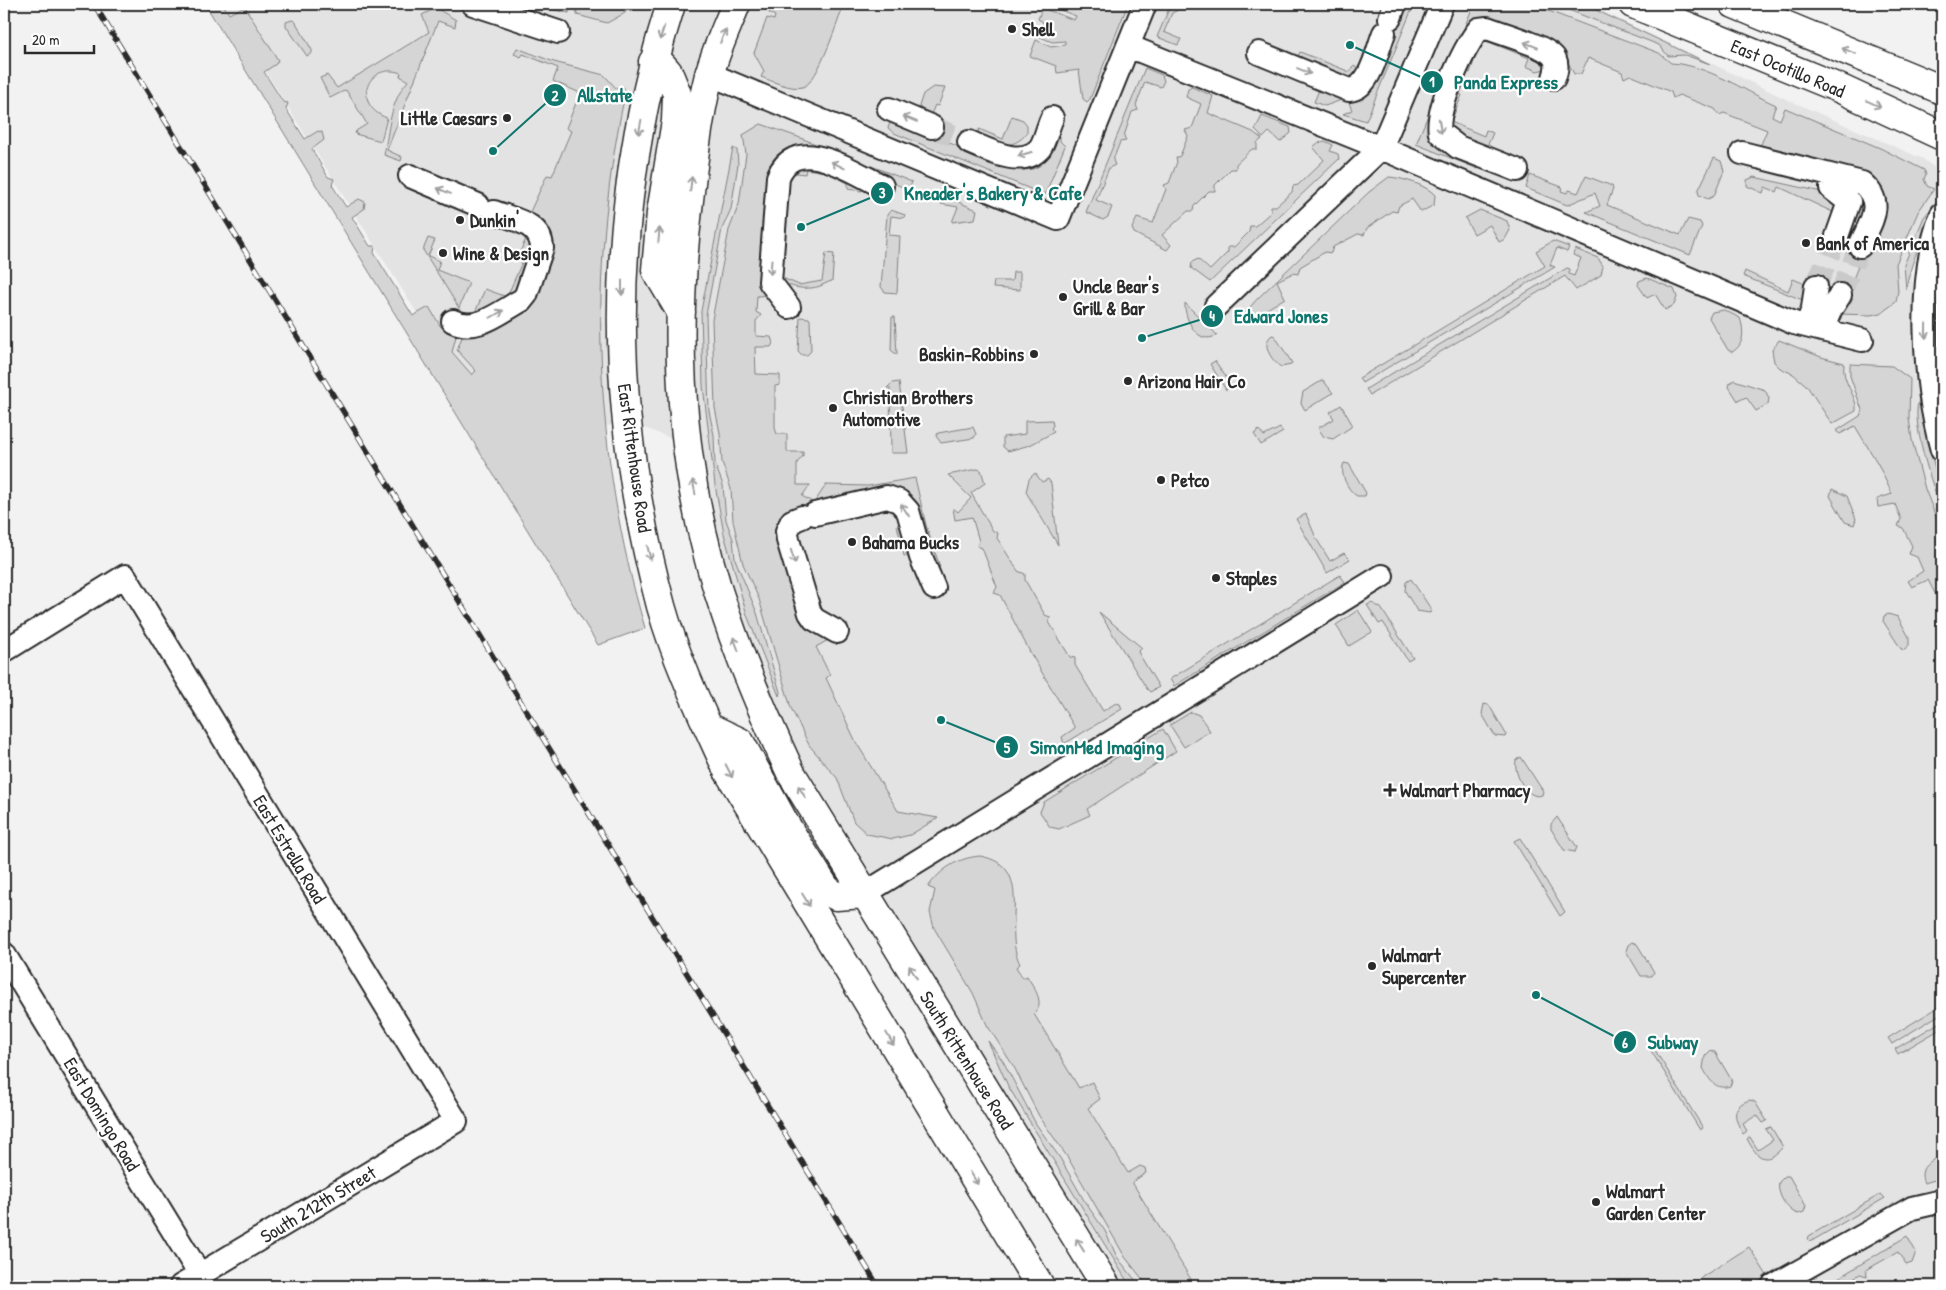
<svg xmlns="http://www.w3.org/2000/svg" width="1946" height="1290" viewBox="0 0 1946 1290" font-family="'Patrick Hand',sans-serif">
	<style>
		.built { fill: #e3e3e3 }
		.green { fill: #d5d5d5; stroke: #808080 }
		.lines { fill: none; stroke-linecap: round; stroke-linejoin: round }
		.minor-tunnel { stroke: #cacaca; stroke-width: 22; stroke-dasharray: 22 11; stroke-linecap: butt }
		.minor-casing { stroke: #2b2b2b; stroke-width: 26 }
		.major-casing { stroke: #2b2b2b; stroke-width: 31 }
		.minor { stroke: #fff; stroke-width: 22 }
		.major { stroke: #fff; stroke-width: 28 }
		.rail-casing { stroke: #2b2b2b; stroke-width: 5.5 }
		.rail { stroke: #fff; stroke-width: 4; stroke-dasharray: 11; stroke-linecap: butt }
		.oneway { stroke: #a0a0a0 }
		.poi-dot { fill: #2b2b2b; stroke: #fff; stroke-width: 2 }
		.labels { text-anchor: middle; stroke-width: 4.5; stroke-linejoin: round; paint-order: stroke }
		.poi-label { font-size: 19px; font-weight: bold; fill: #2b2b2b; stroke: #fff; text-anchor: start }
		.street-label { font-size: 19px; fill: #2b2b2b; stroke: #fff }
		.leader { fill: none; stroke: #0f766e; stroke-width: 2 }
		.callout-dot { fill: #0f766e; stroke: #fff; stroke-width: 2 }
		.mark-label { font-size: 15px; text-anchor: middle; font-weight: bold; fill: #fff }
		.callout-label { font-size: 20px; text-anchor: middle; font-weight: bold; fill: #0f766e; stroke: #fff; stroke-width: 4.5; stroke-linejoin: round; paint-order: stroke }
	</style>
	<rect width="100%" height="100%" fill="#f2f2f2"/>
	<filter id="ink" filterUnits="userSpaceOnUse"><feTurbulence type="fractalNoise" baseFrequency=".02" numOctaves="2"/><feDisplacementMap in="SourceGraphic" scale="10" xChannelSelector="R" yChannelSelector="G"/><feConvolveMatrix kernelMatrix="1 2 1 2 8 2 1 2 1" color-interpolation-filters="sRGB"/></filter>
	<g filter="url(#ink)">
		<path class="built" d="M223,4h1364l199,95 137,60 13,10 6,12 -3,19 -17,49 -11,18 20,181 11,38v800h-836l-349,-586 -71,-256 -60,-23 -121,32z"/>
		<path class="green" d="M205,4h18l6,10 18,-9 -1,4 32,51 -2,4 -12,8 19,30 5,1 -2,6 19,30 13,-8 4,1 2,8 -12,9 16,28 6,2 -2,6 14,22 13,-8 6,3 -1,7 -12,8 18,29h5l-1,7 39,63 16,-9 12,20 15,9 -4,16 20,23 4,-4 -19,-21 5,-13 17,-5 70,-77 -52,-50 1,-4 31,13 18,-39 5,1 19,-45 -5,-3 14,-35 -27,-12 5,-13 -35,-14 -2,3 -7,-3 3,-6 37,14 50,13 13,14 7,-2v12c-37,177 -30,356 21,529l-47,17z
			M525,4h45l-1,9z
			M576,4h53l-4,9 -18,10 -30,-8z
			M772,4h72c-6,16 -26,79 -41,83 -12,3 -31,-6 -42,-10l3,-6 -10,-18 13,-35 7,2 1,-4 -6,-3z
			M1044,4h84l-38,95 -3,3 -4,-3 -4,-29 -22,3 -1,-7 -26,-10 6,-16 15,7 14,-2v-4l-13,1 -14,-6 5,-14 -5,-3 4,-11 32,12 2,-4z
			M1171,4h5l2,6 -6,3 -8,19 17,7 -3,6 -21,-8z
			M1403,4h11l-48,117 -23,-7 9,-4 -5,-12 -22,8 -11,-4 7,-17 28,11z
			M1474,4h56l129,49 12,10c36,2 72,27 105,42l-4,11 8,4 5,-12 95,40 44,22 2,4 -2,5 3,7 7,3 -16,23 -22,52 2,27 -2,11 -15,11 -10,2 -32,-1 44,-110 -124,-55 8,-19 -43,-17 -5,2 -4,-6 -36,-14 -6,3 -2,-6 -41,-17 -6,3 -2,-6 -34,-14 -7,16h-7l-10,-19 -75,-32 -55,89 46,52 -2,5 -62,-25z
			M1553,4h30l127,60 -25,-9 -17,1 -9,-11z
			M436,8l20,12 -1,7 -17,-6 -51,129 15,7 -1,4 -17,-6c5,-25 6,-54 24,-74l-8,-5 1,-3c-34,-12 -50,32 -14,45l-6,23 -26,-7 1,-3 11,-7 -21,-34 -16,8 -10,-20 7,-3 10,13 92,-56 -7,-17z
			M292,20l3,1 17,29v3l-5,3 -21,-30v-4z
			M1479,37l67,21 -1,11 -8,2 -11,-5 3,-8 -45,-18 -3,7 -2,-1 -9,27 -5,-3z
			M1300,52l50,20 3,-6 8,3 -10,12 -55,-21z
			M1145,68l17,7 2,6 -3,6 -16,-5 -9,23 2,5 -6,2 -8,24 2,5 -6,1 -7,18 2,5 -6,3 -13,32 16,7 -4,10 -5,3 -17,-8z
			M933,87l12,1 -7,18 -3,-1 -6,14 -10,-13 4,-12z
			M1192,87l21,9 -5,17 45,19 9,7 -5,4v6h-5l-16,15v5h-5l-16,16v6h-6l-15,15 -1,5h-5l-26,24 9,10 -4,5 -33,-17 -2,-5 5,-10 16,5 13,-34 -2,-4 5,-2 8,-21 -1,-4 4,-2 8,-20 -3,-6 7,-2 9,-24 -15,-7 2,-8z
			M1455,93l7,2 -11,27 33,14 2,-6 7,3 -8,18 -28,-12 -11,-18z
			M1012,116l11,4 4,5v8c-15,19 -32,10 -51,5l3,-9 24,10z
			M1262,116l28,11 1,6 -11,9 -11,-10 -6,6 -8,-8z
			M891,120l125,49c31,5 30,-15 44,-33v5l5,5 -20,49 -151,-62 -6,-5z
			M761,124l37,13 114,45 -3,8 -80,-36 -38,-3 -18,144 -16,1 -1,16 5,3 -5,6v15l15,1 2,6 -2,4h-16l1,27 24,1v10l-5,1v42l2,6h10v18h16v4l-6,7v22h13l-8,11 12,7 12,-18 42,1 47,-8 11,47 14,42 -3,2 -26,-67 -120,13 39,124 -14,8 14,28 -4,3 30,64 42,69 40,7 -28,17 -17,4 -26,-5 -13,-12 -17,-44 -28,-33 -18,-37 -32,-109 -16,-35 -10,-43 -2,-32 -9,-27 -2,-29 -5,-25 -3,-88 17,-90 10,-26 7,-50 -3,-19z
			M1325,141l8,4 -3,6 8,3 1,5 -129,123 -19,-14 1,-6 6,-3 12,11 18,-18v-5h6l15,-15 1,-6h5l16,-14v-6h5l16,-14 1,-6 5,-1 26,-25 -11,-13 5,-4z
			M733,148l4,2 1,14 -7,45 -9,20 -16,86 3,96 5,24 1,29 8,21 3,35 7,19 2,20 22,54 23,79 -1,4 -32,-81 -23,-81 -9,-49 -12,-99 -2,-75z
			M1714,158l7,3 3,10 -10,25 -6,3 -9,-4 -1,-4z
			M810,162l56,26 -5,3 -13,-2v-6l-22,-11 -20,-3 -1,5 -17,-2z
			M1530,175l32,12 -1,4 6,2 2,-3 9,3 8,-17 26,10 1,3 -6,16 73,30 8,-16 12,3 2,4 -12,29 -104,-43 14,-6 -5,-13 -28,12 -41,-17z
			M1389,177c14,1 37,8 46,18l-1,10 -13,7 -9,-13 -13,7 -2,6 -5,-1 -25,17 -3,7 -6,-1 -25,13 -2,6 -6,-1 -25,15 -2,7 -5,-1 -16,8 8,17 -36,22 -5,-2 -1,-3 15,-17 111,-106z
			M1754,177l77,17 8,21 -60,-28 -2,5 -12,-5 -2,6 -16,-7v-6z
			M942,195l35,15 -2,9 -23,3 6,-15 -17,-3z
			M1936,203c-10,29 -25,56 -30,86l-2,-24 20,-48z
			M891,210l14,5 -1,3 -13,-2 -2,19 11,1 -3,57 -12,-1 -4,-5 6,-72z
			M1480,210l27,11 3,9 -5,9 -6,3 -9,-17 -16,9 -9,-16z
			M528,234l6,6 -15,52 -45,23 11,-26 22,8 18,-42 -5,-3z
			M428,238l7,2 -7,16 12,5 -3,9 32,13 -10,25 -36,-58z
			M1553,241l16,6 -2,5 -10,-4 -7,17 5,2 -193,116 -3,-5 186,-112 -9,-15z
			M1575,249l23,9 5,8 -2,9 -25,15 -11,-14 -195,119 -4,-6 201,-121 3,1 -1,5 5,2 7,-18 -8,-3z
			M826,253l8,1 -2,27c-5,1 -10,5 -15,6 -13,3 -32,1 -39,-11l21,9 23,-4z
			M1745,271l43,20 5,-12 17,7v17l-67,-27z
			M1013,272h7v18l-27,-2 1,-7h18z
			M1647,278l27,11 3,8 -3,8 -9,5 -10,-16 -8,4 -9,-13 1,-4z
			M1185,303l32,32c-19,12 -33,-16 -32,-32z
			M1724,310l16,8c4,12 5,27 -8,34l-4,-2 -19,-32 3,-6z
			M800,317l9,1 1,2 1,31 -4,4h-5l-4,-4z
			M892,317h3l2,38 -6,-5z
			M1272,335l3,1 17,27 -1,2 -10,2c-9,-6 -21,-23 -9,-32z
			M1779,340l42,17 23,6c-3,20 14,32 12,48l-24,13 -25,-38 -14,-12 -13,-6 -6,-6 -2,-12z
			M1215,361l17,25 -6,4 -16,-26z
			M1850,364l42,2 18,13 -1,39 3,22 13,49 17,43v79l-4,-2 2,-6 -12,-23 -16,7 -4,-6 15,-10 -6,-14 -8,-3 3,-8 -9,-18 -5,-2 3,-7 -6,-15 -17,3 -1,-8 15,-5 -14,-30 -23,-38 -15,8 -4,-3 24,-15 2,-6 -12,-34z
			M1323,380l10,13 -28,17 -4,-7 2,-11z
			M1734,380l31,10 4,8 -1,6 -12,7 -10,-14 -8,4 -9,-14 1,-4z
			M899,382l9,71h-17l-1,-65h-3l5,-5z
			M1920,399l10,52 12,41v19c-8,-20 -34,-95 -22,-112z
			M1341,405l11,19 -1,3 -18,12 -9,-2 -6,-9 16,-9 -4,-7z
			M1052,420l1,6 -2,2 3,4 -24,13 -22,6 -5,-4v-10l22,-3v-13z
			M973,427l3,7 -2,4 -33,5 -5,-7 2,-3z
			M1280,428l3,4 -22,13 -7,-11 5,-4 5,6z
			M1344,463l5,1 17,29 -1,3h-8c-9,-5 -18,-23 -13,-33z
			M977,469l4,1 4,13 -14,10 22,38 5,2 -1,5 21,33 7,3v6l20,35 5,2 -1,5 21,35 5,1v7l28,46 13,-8 4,1 2,5 -58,35 -2,-7 13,-9 -44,-74 -31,-59 -6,-2 3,-6 -15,-39 -5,-2 2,-5 -7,-24 -17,3 -2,-12 5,4 13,-14 -23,-23z
			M1035,473l7,9 6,-3 3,4 7,62 -32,-53 3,-13z
			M1832,489l15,7 9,23 -2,6 -9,-3 -15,-26z
			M1306,514l10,24 14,23 14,-8 6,6 -23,14 -31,-54z
			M900,524l18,54 -11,-22h-3l-7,-31z
			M1340,575l5,7 -171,104 -4,-7z
			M1411,579l20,30 -1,4 -13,-2 -12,-20 1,-9z
			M1372,603l9,5 32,50 -5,3 -25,-39 -4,2 -12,-19z
			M1358,610l14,22 -23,14 -13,-21z
			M1099,612l43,36 -4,4 21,35 -9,5 -3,-3z
			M1888,614l10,3 11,20v8l-4,5 -4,-1 -18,-28 1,-5z
			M1484,704l5,1 17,29 -1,3 -10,-1 -13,-22z
			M1191,712l8,3 11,16 -26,16 -14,-22z
			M1163,729l13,22 -89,58 3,6 -31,14 -9,-2 -10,-15 4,-10z
			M1521,757l22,34 -1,4c-15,6 -29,-22 -26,-35z
			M1557,817l20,30 -2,5 -11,-2 -13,-21v-5z
			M1520,838l45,74 -5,4 -46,-75z
			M980,856c57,10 21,71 40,108l-4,3 7,11 4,-2c7,12 19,27 7,38l45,74 13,-6 8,17 -12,9 40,65 12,-7 5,2 1,5 -14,9 63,104h-47l-23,-29 -57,-99 -29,-42 -25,-49 -27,-42 -14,-32 -39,-65 -4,-16 5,-22 -7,-3c13,-18 29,-29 52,-31z
			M1632,942l5,2 17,28 -2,4h-11l-15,-25 2,-6z
			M1942,1005v8l-50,31 -4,-6z
			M1942,1021v7l-44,26 -3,-5z
			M988,1041l15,20 33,63 24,34 25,44 20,29 12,26 23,29h-10l-122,-200z
			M1653,1047l50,81 -3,2 -50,-81z
			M1711,1050l4,2 17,29 -2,5c-15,5 -21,-7 -27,-18l2,-12z
			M1750,1100l5,2 12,19 -4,2 -6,-8 -14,9 4,7 -4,3c-8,-14 -14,-28 7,-34z
			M1771,1127l12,20c-18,20 -26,10 -36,-8l3,-2 8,13 15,-10 -7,-11z
			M1942,1154v24l-18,5c-7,-16 6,-21 18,-29z
			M1785,1176h4l17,30 -2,6 -6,2c-11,-3 -22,-21 -19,-32z
			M1881,1194l4,4 -75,44 -2,-2 1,-4z
			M1907,1236l9,16 -4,11 -6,2 -8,-13 -32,18 1,6 -7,-2 -20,12h-15z
			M1749,1247l19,30 -21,9h-59z"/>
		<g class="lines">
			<path class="minor-tunnel" d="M932,127l37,15
				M1816,286l21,-50
				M1840,295l20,-49"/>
			<g class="minor-casing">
				<path id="minor" d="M473,4l85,28
					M1390,18l5,-14
					M1128,46l253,102 413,175 68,17
					M1259,53l90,37c22,-2 28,-40 35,-57
					M709,74l349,145 87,-215
					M889,109l43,18
					M969,142c19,8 53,27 71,6 5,-7 8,-22 12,-30
					M1742,153l120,30c24,21 8,39 -2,63
					M1517,170l-59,-23 -18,-14c-5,-23 23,-84 39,-104l8,-1c13,5 63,19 68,31 3,7 1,13 -1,19
					M410,176l68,29
					M1831,188l18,14 -12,34
					M1942,214c-26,64 -18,171 0,236
					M1216,306l165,-158 61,-144
					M789,307l-19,-25 8,-105c18,-45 75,-5 104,9
					M453,321c24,12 47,-9 69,-21l4,-5 16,-47c-1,-25 -27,-28 -48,-36
					M1807,326l6,-18 3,-22
					M1822,330l9,-21 9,-14
					M815,514l72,-17 12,4 9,10 13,46 13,31
					M802,517l-10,4 -5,10 1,9 22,73 4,6 23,13
					M4,651l121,-75 331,545 -275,165
					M864,894l518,-318
					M4,954l196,321
					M1773,1286l139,-78 30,-7"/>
			</g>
			<g class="major-casing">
				<path id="major" d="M671,4c-63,198 -64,401 -10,602 16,57 43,112 67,165l312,515
					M736,4c-9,23 -20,46 -27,71 -11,44 -16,89 -21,134 -16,137 -7,278 39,409 18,53 40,104 64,155l315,513
					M1633,4l208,85 101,47
					M1734,4l208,86
					M653,62l9,3 6,7 9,22 -1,27 -15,92 -5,57 25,42
					M708,727l32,15 45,82 41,65 10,7 28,-2"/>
			</g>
			<use href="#minor" class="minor"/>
			<use href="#major" class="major"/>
			<g class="rail-casing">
				<path id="rail" d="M94,4l784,1282"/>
			</g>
			<use href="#rail" class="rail"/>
		</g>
		<defs><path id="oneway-shaft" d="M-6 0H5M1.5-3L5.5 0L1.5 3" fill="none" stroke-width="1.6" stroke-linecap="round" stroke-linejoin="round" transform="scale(1.25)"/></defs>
		<g class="oneway">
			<use href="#oneway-shaft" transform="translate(662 33) rotate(108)"/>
			<use href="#oneway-shaft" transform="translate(723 36) rotate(-68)"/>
			<use href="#oneway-shaft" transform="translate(1531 45) rotate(-159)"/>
			<use href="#oneway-shaft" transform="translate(1849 51) rotate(-158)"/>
			<use href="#oneway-shaft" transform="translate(1304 71) rotate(22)"/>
			<use href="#oneway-shaft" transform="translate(1874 104) rotate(25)"/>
			<use href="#oneway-shaft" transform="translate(910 119) rotate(-157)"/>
			<use href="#oneway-shaft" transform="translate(1440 126) rotate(80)"/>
			<use href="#oneway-shaft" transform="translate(640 127) rotate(101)"/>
			<use href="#oneway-shaft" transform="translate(1025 154) rotate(163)"/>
			<use href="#oneway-shaft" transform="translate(838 165) rotate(-154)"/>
			<use href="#oneway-shaft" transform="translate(691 184) rotate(-83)"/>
			<use href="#oneway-shaft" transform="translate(444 191) rotate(-157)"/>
			<use href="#oneway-shaft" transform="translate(659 235) rotate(-85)"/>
			<use href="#oneway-shaft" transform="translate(771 267) rotate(94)"/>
			<use href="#oneway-shaft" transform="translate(622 288) rotate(90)"/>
			<use href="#oneway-shaft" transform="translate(497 314) rotate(-30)"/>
			<use href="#oneway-shaft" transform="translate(1926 331) rotate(91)"/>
			<use href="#oneway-shaft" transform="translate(694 487) rotate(-101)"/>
			<use href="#oneway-shaft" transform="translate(905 510) rotate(-123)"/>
			<use href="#oneway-shaft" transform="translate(649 553) rotate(77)"/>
			<use href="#oneway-shaft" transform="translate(793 557) rotate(73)"/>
			<use href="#oneway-shaft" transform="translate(736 644) rotate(-111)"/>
			<use href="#oneway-shaft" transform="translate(729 771) rotate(63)"/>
			<use href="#oneway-shaft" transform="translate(802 792) rotate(-121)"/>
			<use href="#oneway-shaft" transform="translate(806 900) rotate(59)"/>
			<use href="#oneway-shaft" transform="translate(913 972) rotate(-122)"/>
			<use href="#oneway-shaft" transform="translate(890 1039) rotate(59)"/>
			<use href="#oneway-shaft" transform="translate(974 1178) rotate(59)"/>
			<use href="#oneway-shaft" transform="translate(1080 1245) rotate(-122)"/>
		</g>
	</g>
	<g class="poi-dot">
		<circle cx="1012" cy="29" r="5"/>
		<circle cx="507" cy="118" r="5"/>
		<circle cx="460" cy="220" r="5"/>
		<circle cx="1806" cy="243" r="5"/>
		<circle cx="443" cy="253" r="5"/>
		<circle cx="1063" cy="297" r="5"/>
		<circle cx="1034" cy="354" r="5"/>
		<circle cx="1128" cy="381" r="5"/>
		<circle cx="833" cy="408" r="5"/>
		<circle cx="1161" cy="480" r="5"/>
		<circle cx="852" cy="542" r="5"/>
		<circle cx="1216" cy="578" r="5"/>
		<path d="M1387.5 782.5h5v5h5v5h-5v5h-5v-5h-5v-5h5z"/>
		<circle cx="1372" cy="966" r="5"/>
		<circle cx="1596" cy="1202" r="5"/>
	</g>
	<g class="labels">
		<g class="poi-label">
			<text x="1022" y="36">Shell</text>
			<text x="497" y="125" text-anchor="end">Little Caesars</text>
			<text x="470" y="227">Dunkin'</text>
			<text x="1816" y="250">Bank of America</text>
			<text x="453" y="260">Wine &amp; Design</text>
			<text x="1073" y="293">Uncle Bear's<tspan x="1073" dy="22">Grill &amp; Bar</tspan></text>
			<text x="1024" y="361" text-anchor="end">Baskin-Robbins</text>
			<text x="1138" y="388">Arizona Hair Co</text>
			<text x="843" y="404">Christian Brothers<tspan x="843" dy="22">Automotive</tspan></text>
			<text x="1171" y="487">Petco</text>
			<text x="862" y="549">Bahama Bucks</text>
			<text x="1226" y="585">Staples</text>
			<text x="1400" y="797">Walmart Pharmacy</text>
			<text x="1382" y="962">Walmart<tspan x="1382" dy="22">Supercenter</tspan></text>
			<text x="1606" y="1198">Walmart<tspan x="1606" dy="22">Garden Center</tspan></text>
		</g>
		<g class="street-label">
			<text transform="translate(1788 68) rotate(23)" y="7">East Ocotillo Road</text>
			<text transform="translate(635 458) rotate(82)" y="7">East Rittenhouse Road</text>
			<text transform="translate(290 849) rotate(59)" y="7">East Estrella Road</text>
			<text transform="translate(967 1060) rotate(58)" y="7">South Rittenhouse Road</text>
			<text transform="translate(102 1114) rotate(59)" y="7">East Domingo Road</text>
			<text transform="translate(318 1204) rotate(-31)" y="7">South 212th Street</text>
		</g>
	</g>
	<path class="leader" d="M1350 45L1432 82M493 151L555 95M801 227L882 193M1142 338L1212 316M941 720L1007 747M1536 995L1625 1042"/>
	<g class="callout-dot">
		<circle cx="1350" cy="45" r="5"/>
		<circle cx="493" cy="151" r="5"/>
		<circle cx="801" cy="227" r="5"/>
		<circle cx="1142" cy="338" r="5"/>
		<circle cx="941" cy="720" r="5"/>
		<circle cx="1536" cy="995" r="5"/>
		<circle cx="1432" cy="82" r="12"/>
		<circle cx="555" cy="95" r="12"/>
		<circle cx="882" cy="193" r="12"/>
		<circle cx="1212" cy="316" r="12"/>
		<circle cx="1007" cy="747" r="12"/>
		<circle cx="1625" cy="1042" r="12"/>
	</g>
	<g class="mark-label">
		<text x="1432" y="87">1</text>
		<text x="555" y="101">2</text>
		<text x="882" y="198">3</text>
		<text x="1212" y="321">4</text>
		<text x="1007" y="753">5</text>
		<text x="1625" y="1048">6</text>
	</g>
	<g class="callout-label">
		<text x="1506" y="89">Panda Express</text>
		<text x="605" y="102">Allstate</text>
		<text x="993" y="200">Kneader's Bakery &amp; Cafe</text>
		<text x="1281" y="323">Edward Jones</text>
		<text x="1097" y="754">SimonMed Imaging</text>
		<text x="1673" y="1049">Subway</text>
	</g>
	<rect width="1946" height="1290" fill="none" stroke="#fff" stroke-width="20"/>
	<rect x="10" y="10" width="1926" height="1270" fill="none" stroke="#2b2b2b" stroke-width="2" filter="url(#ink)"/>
	<path d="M25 45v8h69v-8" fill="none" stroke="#2b2b2b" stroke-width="2.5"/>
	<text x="32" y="45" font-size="15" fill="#2b2b2b" stroke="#ffffff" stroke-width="4" paint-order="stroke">20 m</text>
</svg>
